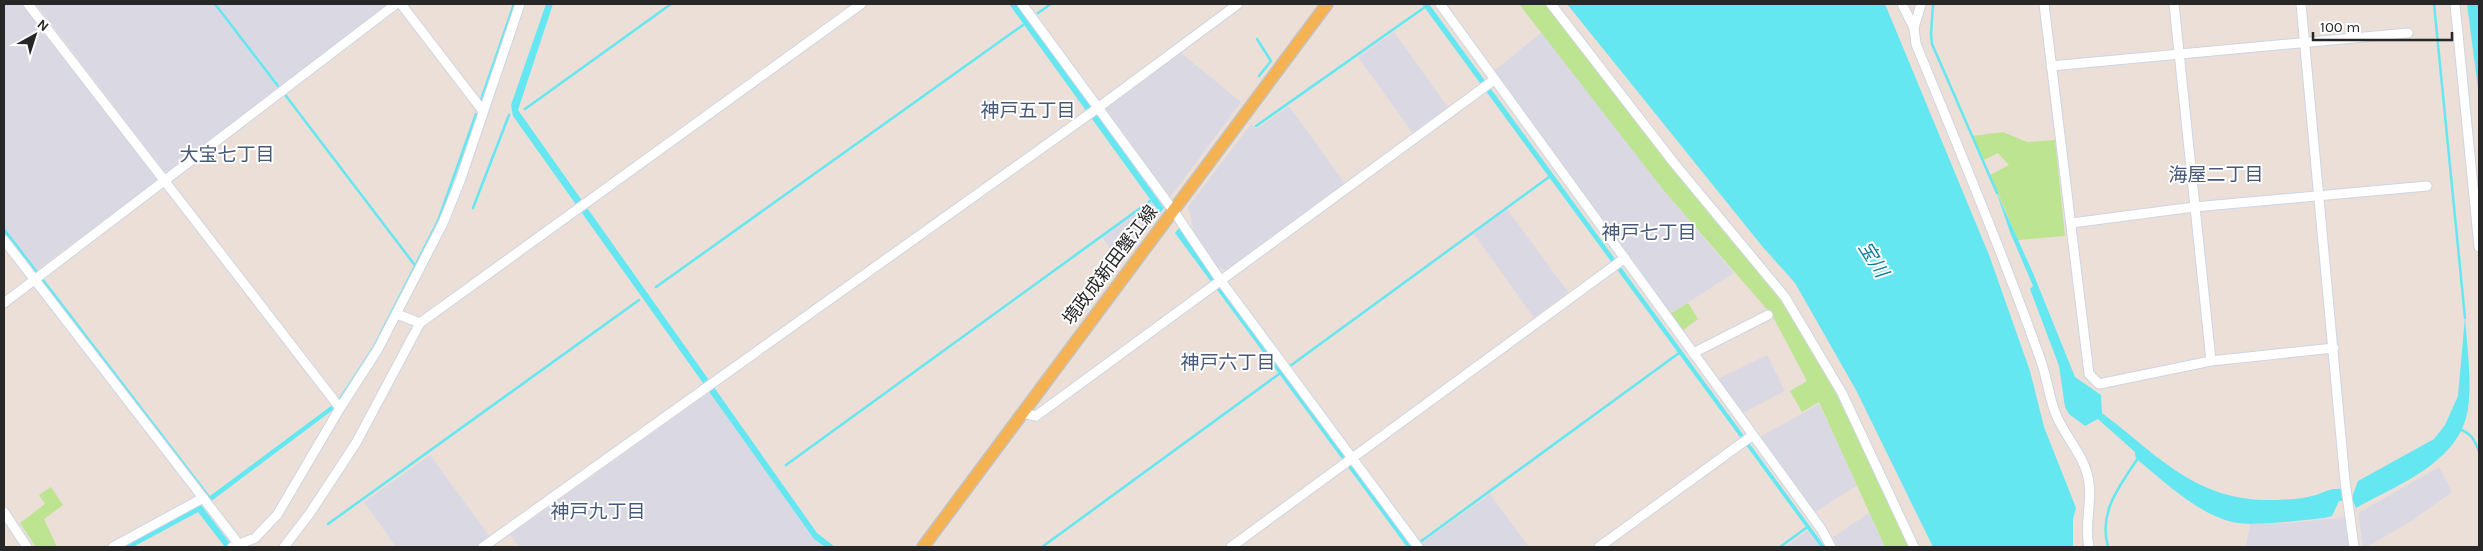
<svg xmlns="http://www.w3.org/2000/svg" width="2483" height="551" viewBox="0 0 2483 551" font-family="Karla,'Noto Sans JP',sans-serif">
	<style>
		.industrial { fill: #dad9e3 }
		.green { fill: #bde491 }
		.water { fill: #65e7f2 }
		.lines { fill: none; stroke-linecap: round; stroke-linejoin: round }
		.stream { stroke: #65e7f2; stroke-width: 2.5 }
		.minor-casing { stroke: #cdd5e2; stroke-width: 11 }
		.major-casing { stroke: #c3c3c3; stroke-width: 14 }
		.minor { stroke: #fff; stroke-width: 9 }
		.major { stroke: #f5b253; stroke-width: 11 }
		.labels { text-anchor: middle; stroke-width: 4; stroke-linejoin: round; paint-order: stroke }
		.street-label { font-size: 18px; fill: #272727; stroke: #fff }
		.neighbourhood-label { font-size: 19px; fill: #475979; stroke: #fff }
		.water-label { font-size: 19px; font-style: italic; fill: #087d94; stroke: #fff }
	</style>
	<rect width="100%" height="100%" fill="#ebdfd8"/>
	<path class="industrial" d="M4,4h19l133,172 -1,6 -118,88 -33,-43z
		M36,4h354l-222,168 -4,-1z
		M1394,32l55,77 -35,26 -56,-78z
		M1542,32l123,160 69,81 -64,41 -176,-243z
		M1181,53l60,49 -70,94 -11,-9 -56,-80z
		M1289,106l56,78 -119,86 -9,-4 -23,-35 -6,-24 63,-83 5,5z
		M1152,201l8,12 -39,52 -19,-28z
		M1507,209l61,83 -34,26 -60,-84z
		M1767,355l18,36 -42,22 -25,-34z
		M710,392l104,147 11,8h-306l-9,-12z
		M1819,404l39,81 -43,27 -55,-75z
		M430,455l60,82 -13,10h-81l-32,-45z
		M2439,467l13,25 -39,28 -46,27h-4l-5,-34z
		M1490,494l39,53h-107l-2,-3z
		M1869,513l16,34h-47l-5,-10z
		M2346,517l3,30h-103l4,-23 40,-1z
		M1808,530l13,17h-37z"/>
	<path class="green" d="M1519,4h27l125,160 97,115 23,33 63,111 57,124h-26l-66,-145 -17,10 -12,-21 17,-10 -35,-66 -107,-123z
		M2003,132l24,10 28,-2 10,96 -47,4 -28,-65 19,-10 -11,-12 -14,7 -12,-24z
		M1688,303l10,16 -16,12 -12,-17z
		M51,487l12,18 -19,14 13,28h-21l-16,-24 25,-19 -6,-9z"/>
	<path class="water" d="M546,4h7l-35,106 299,423 18,14h-10l-11,-8 -301,-423 -2,-11z
		M1009,4h8l147,204 -4,5z
		M1422,4h7l396,543h-4l-4,-5z
		M1567,4h318l104,251 41,116 14,56 32,81 -3,11v28h-140l-77,-157 -61,-107 -33,-37z
		M2467,4h12v92z
		M475,113l3,1 -39,107 -63,126 -35,53 -2,-2 34,-52 64,-126z
		M1996,191l37,82 42,104 26,18 1,18c52,39 91,85 161,87 17,0 36,0 53,-5 9,-3 15,-7 25,-6l1,9 10,-1 6,-16 76,-42 11,-14 13,-29 7,-79c2,30 7,62 3,91 -7,54 -71,77 -112,100l-3,-7h-14l-7,15 -8,2c-19,2 -75,9 -92,4 -35,-9 -66,-39 -93,-61l-4,-5v-4l-37,-33 -13,7 -16,-12 -4,-7 -6,-41 -29,-77 3,-3 -23,-54z
		M4,227l206,269 121,-90 3,3 -124,93 -206,-269z
		M1179,228l41,60 192,259h-5l-232,-314z
		M201,505l32,42h-8l-27,-35 -65,35h-10z"/>
	<g class="lines">
		<path class="stream" d="M215,4l63,82
			M1933,4l-2,30 1,10 65,149
			M2434,4l31,314
			M1038,13l13,-9
			M1257,39l14,22 -12,15
			M286,96l128,168
			M481,100l33,-96
			M525,109l146,-105
			M1256,126l169,-119
			M473,208l36,-93
			M656,287l367,-262
			M1290,366l259,-189
			M2459,429c12,4 16,11 20,23
			M786,465l364,-264
			M328,524l311,-224
			M1420,542l259,-189
			M1042,547l237,-173
			M1780,547l26,-19
			M2108,547c-10,-36 12,-61 30,-89"/>
		<g class="minor-casing">
			<path id="minor" d="M28,4l312,404
				M401,4l82,107
				M1022,4l151,206 48,71 197,266
				M1440,4l382,526 9,17
				M1551,4l123,159 111,134 57,96 72,154
				M1902,4l12,24 2,16c43,105 87,210 125,317 6,17 8,35 14,51 9,25 31,44 34,71 3,22 -5,41 0,64
				M2044,4l45,370 10,10 112,-23 123,-13
				M2174,4l37,357
				M2301,4l44,477 9,66
				M2455,4l24,243
				M1914,28l7,-24
				M2051,66l357,-33
				M2072,223l122,-16 233,-21
				M4,240l237,307
				M4,303l392,-299
				M397,314l23,9
				M1693,353l75,-38
				M1022,413l14,3 458,-336
				M4,512l23,35
				M113,547l90,-49
				M232,547l23,-9 22,-23 63,-107 38,-59 65,-126 17,-42 60,-177
				M284,547l26,-34 46,-70 64,-120 441,-319
				M483,547l612,-437 143,-106
				M1231,547l394,-289
				M1599,547l154,-112"/>
		</g>
		<g class="major-casing">
			<path id="major" d="M923,547l404,-543"/>
		</g>
		<use href="#minor" class="minor"/>
		<use href="#major" class="major"/>
	</g>
	<g class="labels">
		<g class="street-label">
			<text transform="translate(1110 265) rotate(-53)" y="6">境政成新田蟹江線</text>
		</g>
		<g class="neighbourhood-label">
			<text x="1028" y="117">神戸五丁目</text>
			<text x="227" y="161">大宝七丁目</text>
			<text x="2216" y="181">海屋二丁目</text>
			<text x="1649" y="239">神戸七丁目</text>
			<text x="1228" y="369">神戸六丁目</text>
			<text x="598" y="518">神戸九丁目</text>
		</g>
		<g class="water-label">
			<text transform="translate(1874 259) rotate(58)" y="7">宝川</text>
		</g>
	</g>
	<rect width="2483" height="551" fill="none" stroke="#272727" stroke-width="10"/>
	<g transform="translate(35 35) rotate(39)" stroke="#ffffff" stroke-width="4" paint-order="stroke">
	<path d="M0-4L9 19L0 12L-9 19Z" fill="#272727"/>
	<text y="-8" font-size="14" font-weight="bold" text-anchor="middle" fill="#272727">N</text>
	</g>
	<path d="M2313 32v8h139v-8" fill="none" stroke="#272727" stroke-width="2.5"/>
	<text x="2320" y="32" font-size="15" fill="#272727" stroke="#ffffff" stroke-width="4" paint-order="stroke">100 m</text>
</svg>
